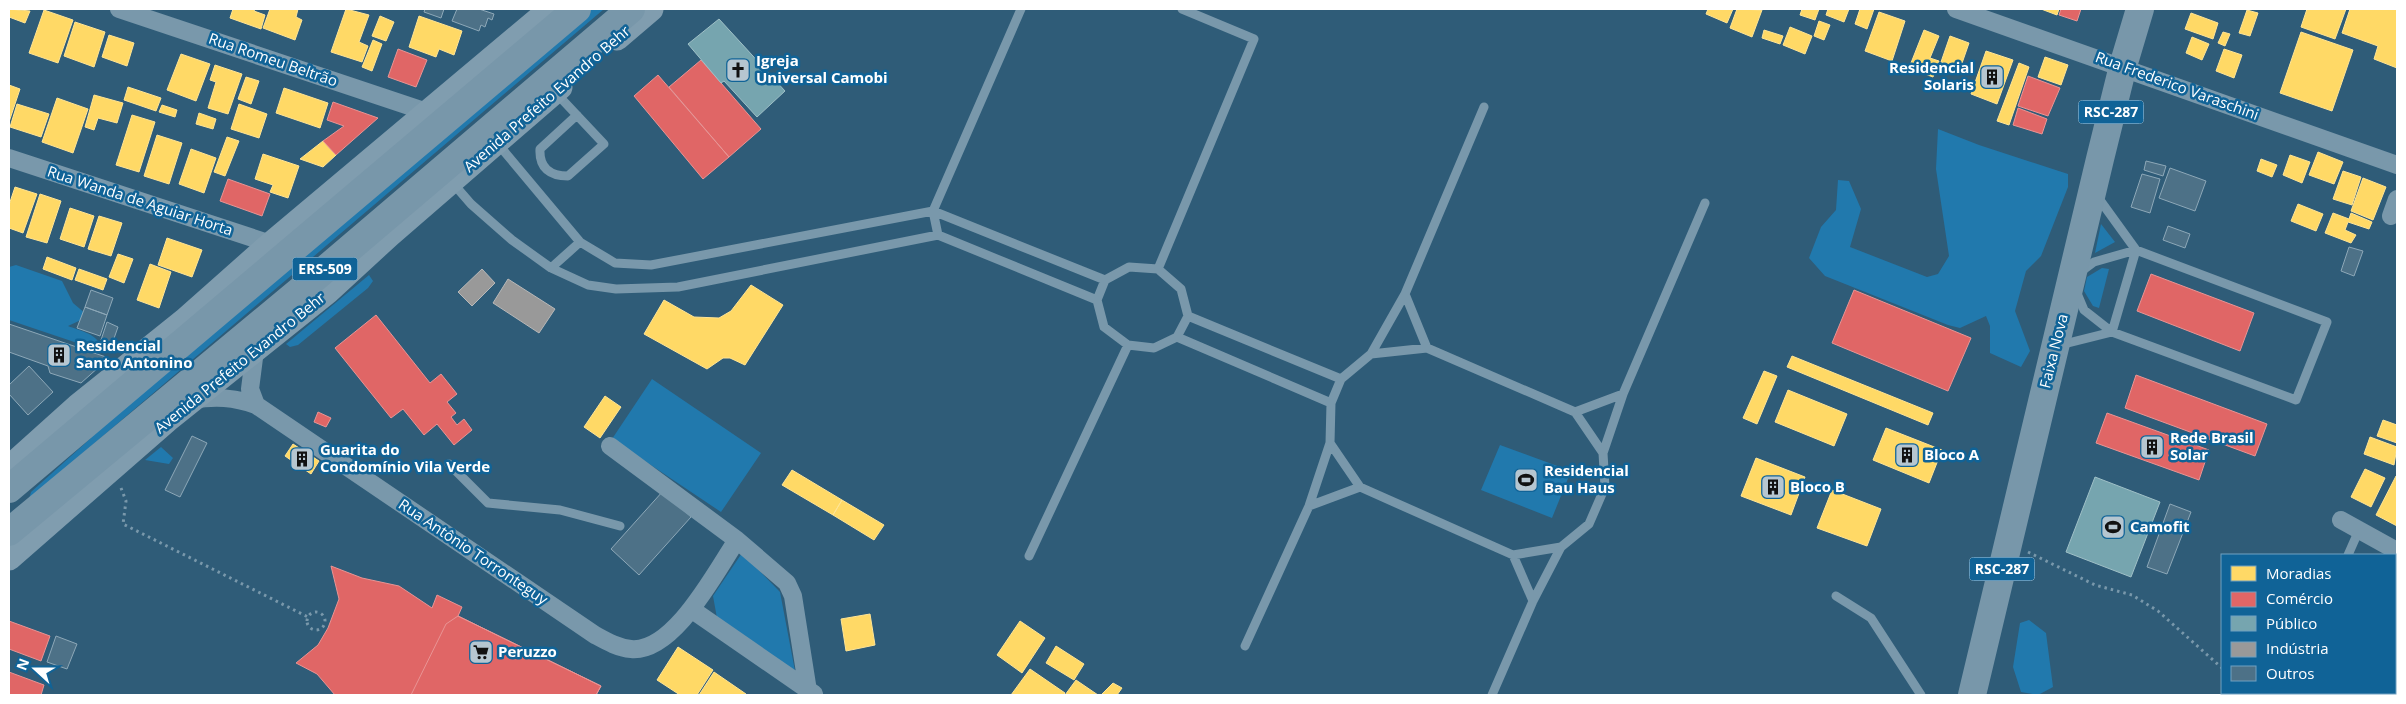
<svg xmlns="http://www.w3.org/2000/svg" width="2406" height="704" viewBox="0 0 2406 704" font-family="'Open Sans',sans-serif">
	<style>
		.green { fill: #2179ad }
		.homes { fill: #ffd966; stroke: #ffe494 }
		.shops { fill: #e06666; stroke: #e99494 }
		.public { fill: #76a5af; stroke: #9fc0c7 }
		.industry { fill: #999; stroke: #b8b8b8 }
		.building { fill: #4d7187; stroke: #8da8b8 }
		.lines { fill: none; stroke-linecap: round; stroke-linejoin: round }
		.path { stroke: #7998ab; stroke-width: 3; stroke-dasharray: 2.5 4; stroke-linecap: butt }
		.service { stroke: #7998ab; stroke-width: 9 }
		.minor { stroke: #7998ab; stroke-width: 18 }
		.secondary { stroke: #809daf; stroke-width: 25 }
		.trunk { stroke: #7897aa; stroke-width: 28 }
		.labels { text-anchor: middle; stroke-width: 5; stroke-linejoin: round; paint-order: stroke }
		.shield { fill: #106397; stroke: #b7d0e0; stroke-width: 1 }
		.shield-label { font-size: 14px; font-weight: bold; fill: #fff }
		.street-label { font-size: 15px; fill: #fff; stroke: #106397 }
		.poi-label { font-size: 15px; font-weight: bold; fill: #fff; stroke: #106397; text-anchor: start }
	</style>
	<rect width="100%" height="100%" fill="#2f5c78"/>
	<path class="green" d="M589,9h15l-575,490 2,-7 60,-54 2,-8z
		M1938,129l41,16 89,29v13l-27,69 -15,15 -11,40 15,40 -9,16 -31,-14v-27l-4,-10 -26,12 -12,-3 -123,-49 -16,-18 12,-31 15,-17 2,-30 11,1 12,28 -11,38 77,30 11,-3 11,-18 -13,-87z
		M2101,224l14,18 -20,11z
		M16,265l46,16 11,22 13,11 -3,5 -15,7c13,5 34,9 33,25l-92,-31v-53z
		M2102,268l7,1 -10,39 -6,-2 -9,-15 3,-14z
		M369,275l4,6 -5,7 -70,57 -8,2 -4,-3z
		M652,379l109,74 -40,59 -109,-73z
		M1500,445l71,26 -19,47 -71,-28z
		M161,447l12,11 -4,6 -24,-4z
		M742,553l38,39 15,79 -78,-53 -4,-22z
		M2029,620l17,13 7,54 -15,8 -17,-3 -8,-25 7,-44z"/>
	<path class="homes" d="M9,9l21,2 -5,12 -16,-6z
		M233,9h22l-1,2 11,4 -4,14 -31,-11z
		M270,9h28l-2,8 6,3 -7,20 -32,-12z
		M346,9l23,6 -10,27 9,4 -6,16 -31,-10z
		M1708,9h25l-6,14 -21,-9z
		M1737,9l25,1 -10,27 -22,-9z
		M1802,9h17l-4,11 -15,-5z
		M1828,9h21l-5,13 -18,-7z
		M1860,9h14l-7,20 -12,-5z
		M2041,9h18l-2,6z
		M2307,9h39l-11,30 -34,-12z
		M2350,9h47v59l-23,-9 4,-13 -36,-13z
		M44,10l29,10 -15,43 -29,-10z
		M2247,10l11,3 -8,23 -11,-3z
		M1879,12l26,9 -13,40 -27,-10z
		M2191,13l27,10 -5,16 -28,-10z
		M380,16l14,6 -8,19 -14,-5z
		M419,16l43,15 -8,24 -15,-6 -3,8 -27,-10z
		M1819,21l11,4 -6,15 -10,-4z
		M75,22l30,10 -11,35 -30,-11z
		M1790,27l22,9 -7,18 -22,-9z
		M1764,30l19,6 -3,8 -18,-6z
		M1924,30l15,6 -9,22 9,3 -6,16 -24,-9z
		M2223,32l7,2 -5,12 -7,-3z
		M2301,32l52,18 -21,61 -52,-18z
		M109,35l25,8 -7,23 -25,-9z
		M1950,36l19,7 -9,26 -19,-7z
		M2192,37l17,7 -7,16 -16,-7z
		M373,40l9,4 -10,27 -10,-4z
		M2224,49l18,6 -8,23 -18,-7z
		M1986,51l27,9 -16,44 -26,-10z
		M181,54l29,10 -14,37 -29,-11z
		M2045,57l23,8 -7,20 -23,-8z
		M2019,63l10,4 -20,58 -12,-4z
		M215,65l27,9 -14,40 -20,-6 8,-26 -6,-2z
		M246,77l13,4 -8,23 -13,-5z
		M9,85l11,4 -11,33z
		M128,87l33,11 -5,13 -32,-11z
		M284,88l44,15 -8,25 -44,-15z
		M94,95l29,8 -6,20 -19,-5 -4,12 -9,-3z
		M57,98l31,11 -15,44 -31,-11z
		M17,104l32,10 -8,23 -31,-10z
		M239,104l28,10 -8,24 -28,-9z
		M162,105l15,5 -2,7 -16,-5z
		M199,113l17,6 -3,10 -17,-5z
		M132,115l23,7 -16,50 -23,-7z
		M157,135l25,8 -13,41 -25,-8z
		M227,137l12,4 -14,35 -11,-4z
		M323,141l13,14 -13,12 -23,-8z
		M191,149l25,9 -12,35 -25,-9z
		M2318,152l25,10 -9,22 -25,-9z
		M263,154l36,12 -11,32 -18,-6 3,-7 -18,-6z
		M2290,155l20,7 -8,21 -19,-8z
		M2261,159l16,6 -5,12 -15,-6z
		M2343,171l18,6 -9,28 -19,-6z
		M2363,178l23,9 -13,33 -22,-9z
		M15,187l22,7 -14,39 -14,-5v-23z
		M40,194l21,7 -14,42 -21,-6z
		M2298,204l25,10 -7,17 -25,-10z
		M70,208l24,8 -10,31 -24,-8z
		M2333,213l16,6 2,-6 21,9 -3,7 -21,-7 -3,8 11,5 -5,8 -26,-10z
		M99,216l23,7 -11,33 -23,-7z
		M167,238l35,12 -10,27 -34,-12z
		M118,254l15,5 -9,24 -15,-6z
		M47,257l29,11 -4,12 -29,-11z
		M150,264l21,8 -12,36 -22,-8z
		M79,269l28,10 -4,11 -28,-10z
		M751,285l32,20 -38,60 -15,-7h-7l-16,11 -63,-35 20,-34 30,17 25,1 12,-7z
		M1792,356l141,57 -5,12 -141,-58z
		M1764,371l13,5 -20,48 -14,-6z
		M1788,390l59,24 -13,32 -59,-24z
		M605,396l16,11 -21,31 -16,-11z
		M2383,420l14,5v18l-20,-7z
		M1886,428l56,22 -13,33 -56,-23z
		M2370,437l27,10 -3,18 -30,-11z
		M293,444l26,17 -8,13 -26,-18z
		M1756,458l49,19 -14,38 -50,-19z
		M2365,469l20,9 -14,29 -20,-10z
		M792,470l50,30 -9,15 -51,-30z
		M2396,476l1,1v49l-21,-11z
		M1832,490l49,19 -14,37 -50,-18z
		M842,500l42,25 -10,15 -41,-25z
		M2397,596v31l-2,-1v-26z
		M870,614l5,31 -29,6 -5,-32z
		M1020,621l25,17 -23,35 -25,-18z
		M1056,646l28,18 -10,16 -28,-17z
		M678,647l35,23 -16,25h-17l-23,-15z
		M1030,669l35,24 -2,2h-52z
		M714,672l32,22v1h-47z
		M1076,680l22,15h-33z
		M1113,683l9,5 -5,7h-16z
		M2325,693h18l-1,2h-18z
		M2347,693h23l-1,2h-23z"/>
	<path class="shops" d="M2061,9h20l-4,12 -18,-6z
		M398,49l29,11 -11,27 -28,-10z
		M701,60l60,69 -32,28 -60,-70z
		M658,75l71,82 -26,22 -69,-83z
		M2028,76l32,12 -12,28 -30,-10z
		M333,102l45,16 -42,37 -13,-14 21,-15 -17,-6z
		M2018,108l29,11 -5,15 -29,-9z
		M228,179l42,15 -8,22 -42,-15z
		M2151,274l103,39 -14,38 -103,-40z
		M1854,290l117,48 -23,53 -116,-48z
		M376,315l54,68 11,-9 16,20 -10,8 9,11 -5,4 6,8 7,-6 8,11 -18,15 -17,-21 -13,11 -21,-26 -12,9 -56,-70z
		M2136,375l131,49 -12,32 -130,-48z
		M318,412l13,6 -5,9 -12,-5z
		M2107,413l102,37 -10,30 -103,-37z
		M331,566l31,12 37,8 33,22 5,-13 25,12 -4,9 143,70 -5,9h-261l-18,-21 -21,-11 22,-18 10,-17 11,-29z
		M458,616l143,70 -5,9h-185l35,-71z
		M9,621l41,15 -9,25 -32,-12z
		M9,672l35,13 -3,10h-32z"/>
	<path class="public" d="M719,19l66,72 -28,26 -33,-36 -3,2 -33,-39z
		M2095,477l65,25 -29,75 -65,-25z"/>
	<path class="industry" d="M482,269l13,14 -23,23 -14,-14z
		M508,279l47,30 -16,24 -46,-30z"/>
	<path class="building" d="M425,9h19l-3,9 -17,-6z
		M457,9h22l15,5 -2,6 -4,-2 -3,9 -4,-2 -2,6 -27,-10z
		M2146,161l20,5 -3,10 -19,-6z
		M2170,168l36,13 -11,30 -36,-13z
		M2142,174l18,5 -10,34 -19,-6z
		M2168,226l22,8 -5,14 -22,-8z
		M2349,247l14,4 -9,25 -13,-5z
		M91,290l22,8 -6,17 -22,-8z
		M85,307l22,8 -7,21 -23,-8z
		M107,322l11,5 -6,17 -11,-4z
		M9,324l100,34 -28,25 -31,-10 -2,-7 -39,-14z
		M29,366l24,26 -25,23 -19,-21v-9z
		M192,436l15,7 -27,54 -15,-7z
		M663,491l28,26 -52,58 -28,-26z
		M2170,504l21,8 -24,62 -20,-7z
		M56,636l21,8 -10,25 -20,-7z"/>
	<g class="lines">
		<path class="path" d="M121,488l5,13 -3,23 185,93
			M2028,552l67,33 37,10 26,16 64,57
			M307 621a9 9 0 1 1 18 0a9 9 0 1 1-18 0Z
			M2251,693l9,2
			M2232,695l16,-2"/>
		<path class="service" d="M556,93l48,51 -36,32c-18,0 -29,-8 -28,-27l37,-34
			M498,144l82,98 35,21 36,2 282,-54 172,69
			M451,181l20,23 41,36 39,28 37,17 28,4 62,-2 260,-52 159,65
			M938,235l-5,-24 88,-202
			M2136,250l-24,82 -28,-22 -13,-31 23,-17z
			M1129,267l29,2 23,20 7,27 -11,21 -23,11 -26,-3 -24,-18 -7,-27 8,-20z
			M551,268l29,-26
			M1158,269l96,-230 -72,-30
			M1405,294l22,54
			M1188,316l153,63
			M1177,337l154,66
			M2060,345l52,-13 184,68 31,-78 -191,-72 -39,-54
			M1575,412l48,-18
			M1330,443l30,44 153,68 48,-8 28,-23 16,-37 -2,-34 -28,-41 -148,-64 -56,6
			M1603,453l20,-59 82,-191
			M449,464l39,39 72,7 60,16
			M1309,506l51,-19
			M1513,555l20,46
			M2348,555l11,-25
			M1029,556l99,-211
			M1836,596l35,22 50,77
			M1245,646l64,-140 21,-63 1,-40 10,-24 30,-25 34,-60 79,-187
			M1492,695l41,-94 28,-54"/>
		<path class="minor" d="M119,9l308,103
			M1956,9l441,156
			M9,158l262,86
			M2391,216l6,-17
			M255,350l-5,39 6,16
			M192,400c23,-4 42,-3 64,5l339,230c11,6 23,13 36,14 43,4 85,-78 106,-109
			M610,446l127,94 50,43 6,13 15,95
			M2341,520l56,31
			M691,609l123,85"/>
		<path class="secondary" d="M617,38l34,-29
			M9,468l69,-62 106,-85 87,-77 280,-235
			M9,558l158,-138 160,-128 62,-57 171,-148"/>
		<path class="trunk" d="M9,489l568,-480
			M9,532l306,-254 316,-269
			M1972,695l128,-536 23,-93 17,-57"/>
	</g>
	<defs>
		<g id="church-square" transform="scale(1.25)"><rect x="-9" y="-9" width="18" height="18" rx="4" fill="#b6c6d0" stroke="#106397"/><path d="M-1.2-6h2.4v3.5h3.3v2.4h-3.3V6h-2.4V-.1h-3.3v-2.4h3.3Z" fill="#111"/></g>
		<g id="building-square" transform="scale(1.25)"><rect x="-9" y="-9" width="18" height="18" rx="4" fill="#b6c6d0" stroke="#106397"/><path d="M-4-6H4V6H1V3H-1V6H-4ZM-2.5-4.3h1.7v1.8h-1.7ZM.8-4.3h1.7v1.8H.8ZM-2.5-1h1.7V.8h-1.7ZM.8-1h1.7V.8H.8Z" fill="#111"/></g>
		<g id="stadium-square" transform="scale(1.25)"><rect x="-9" y="-9" width="18" height="18" rx="4" fill="#b6c6d0" stroke="#106397"/><path d="M0-5a6.5 5 0 1 0 0 10a6.5 5 0 1 0 0-10ZM-3.5-1.8h7v3.6h-7Z" fill="#111"/></g>
		<g id="supermarket-square" transform="scale(1.25)"><rect x="-9" y="-9" width="18" height="18" rx="4" fill="#b6c6d0" stroke="#106397"/><path d="M-6-5.5h2.5l.6 2H6L4.5 2H-2.5L-4.4-4H-6ZM-1.5 3.2a1.3 1.3 0 1 0 .1 0ZM3 3.2a1.3 1.3 0 1 0 .1 0Z" fill="#111"/></g>
	</defs>
	<g fill-rule="evenodd">
		<use href="#church-square" x="738" y="70"/>
		<use href="#building-square" x="1992" y="77"/>
		<use href="#building-square" x="59" y="355"/>
		<use href="#building-square" x="2152" y="447"/>
		<use href="#building-square" x="1907" y="455"/>
		<use href="#building-square" x="302" y="459"/>
		<use href="#stadium-square" x="1526" y="480"/>
		<use href="#building-square" x="1773" y="487"/>
		<use href="#stadium-square" x="2113" y="527"/>
		<use href="#supermarket-square" x="481" y="652"/>
	</g>
	<g class="labels">
		<g class="shield">
			<rect x="2078.5" y="100.5" width="65" height="23" rx="4"/>
			<rect x="292.5" y="257.5" width="65" height="23" rx="4"/>
			<rect x="1969.5" y="557.5" width="65" height="23" rx="4"/>
		</g>
		<g class="shield-label">
			<text x="2111" y="117">RSC-287</text>
			<text x="325" y="274">ERS-509</text>
			<text x="2002" y="574">RSC-287</text>
		</g>
		<g class="street-label">
			<text transform="translate(273 60) rotate(19)" y="5">Rua Romeu Beltrão</text>
			<text transform="translate(2177 86) rotate(20)" y="5">Rua Frederico Varaschini</text>
			<text transform="translate(547 99) rotate(-41)" y="5">Avenida Prefeito Evandro Behr</text>
			<text transform="translate(140 201) rotate(18)" y="5">Rua Wanda de Aguiar Horta</text>
			<text transform="translate(2054 351) rotate(-76)" y="5">Faixa Nova</text>
			<text transform="translate(240 363) rotate(-39)" y="5">Avenida Prefeito Evandro Behr</text>
			<text transform="translate(473 552) rotate(34)" y="5">Rua Antônio Torronteguy</text>
		</g>
		<g class="poi-label">
			<text x="756" y="66">Igreja<tspan x="756" dy="17">Universal Camobi</tspan></text>
			<text x="1974" y="73" text-anchor="end">Residencial<tspan x="1974" dy="17">Solaris</tspan></text>
			<text x="76" y="351">Residencial<tspan x="76" dy="17">Santo Antonino</tspan></text>
			<text x="2170" y="443">Rede Brasil<tspan x="2170" dy="17">Solar</tspan></text>
			<text x="320" y="455">Guarita do<tspan x="320" dy="17">Condomínio Vila Verde</tspan></text>
			<text x="1924" y="460">Bloco A</text>
			<text x="1544" y="476">Residencial<tspan x="1544" dy="17">Bau Haus</tspan></text>
			<text x="1790" y="492">Bloco B</text>
			<text x="2130" y="532">Camofit</text>
			<text x="498" y="657">Peruzzo</text>
		</g>
	</g>
	<rect width="2406" height="704" fill="none" stroke="#ffffff" stroke-width="20"/>
	<rect x="2221" y="554" width="175" height="140" fill="#106397" stroke="#70a1c1"/>
	<rect x="2231" y="566" width="25" height="15" fill="#ffd966" stroke="#70a1c1"/>
	<text x="2266" y="579" font-size="15" fill="#ffffff">Moradias</text>
	<rect x="2231" y="592" width="25" height="15" fill="#e06666" stroke="#70a1c1"/>
	<text x="2266" y="604" font-size="15" fill="#ffffff">Comércio</text>
	<rect x="2231" y="616" width="25" height="15" fill="#76a5af" stroke="#70a1c1"/>
	<text x="2266" y="629" font-size="15" fill="#ffffff">Público</text>
	<rect x="2231" y="642" width="25" height="15" fill="#999999" stroke="#70a1c1"/>
	<text x="2266" y="654" font-size="15" fill="#ffffff">Indústria</text>
	<rect x="2231" y="666" width="25" height="15" fill="#4d7187" stroke="#70a1c1"/>
	<text x="2266" y="679" font-size="15" fill="#ffffff">Outros</text>
	<g transform="translate(35 669) rotate(291)" stroke="#106397" stroke-width="4" paint-order="stroke">
	<path d="M0-4L9 19L0 12L-9 19Z" fill="#ffffff"/>
	<text y="-8" font-size="14" font-weight="bold" text-anchor="middle" fill="#ffffff">N</text>
	</g>
</svg>
